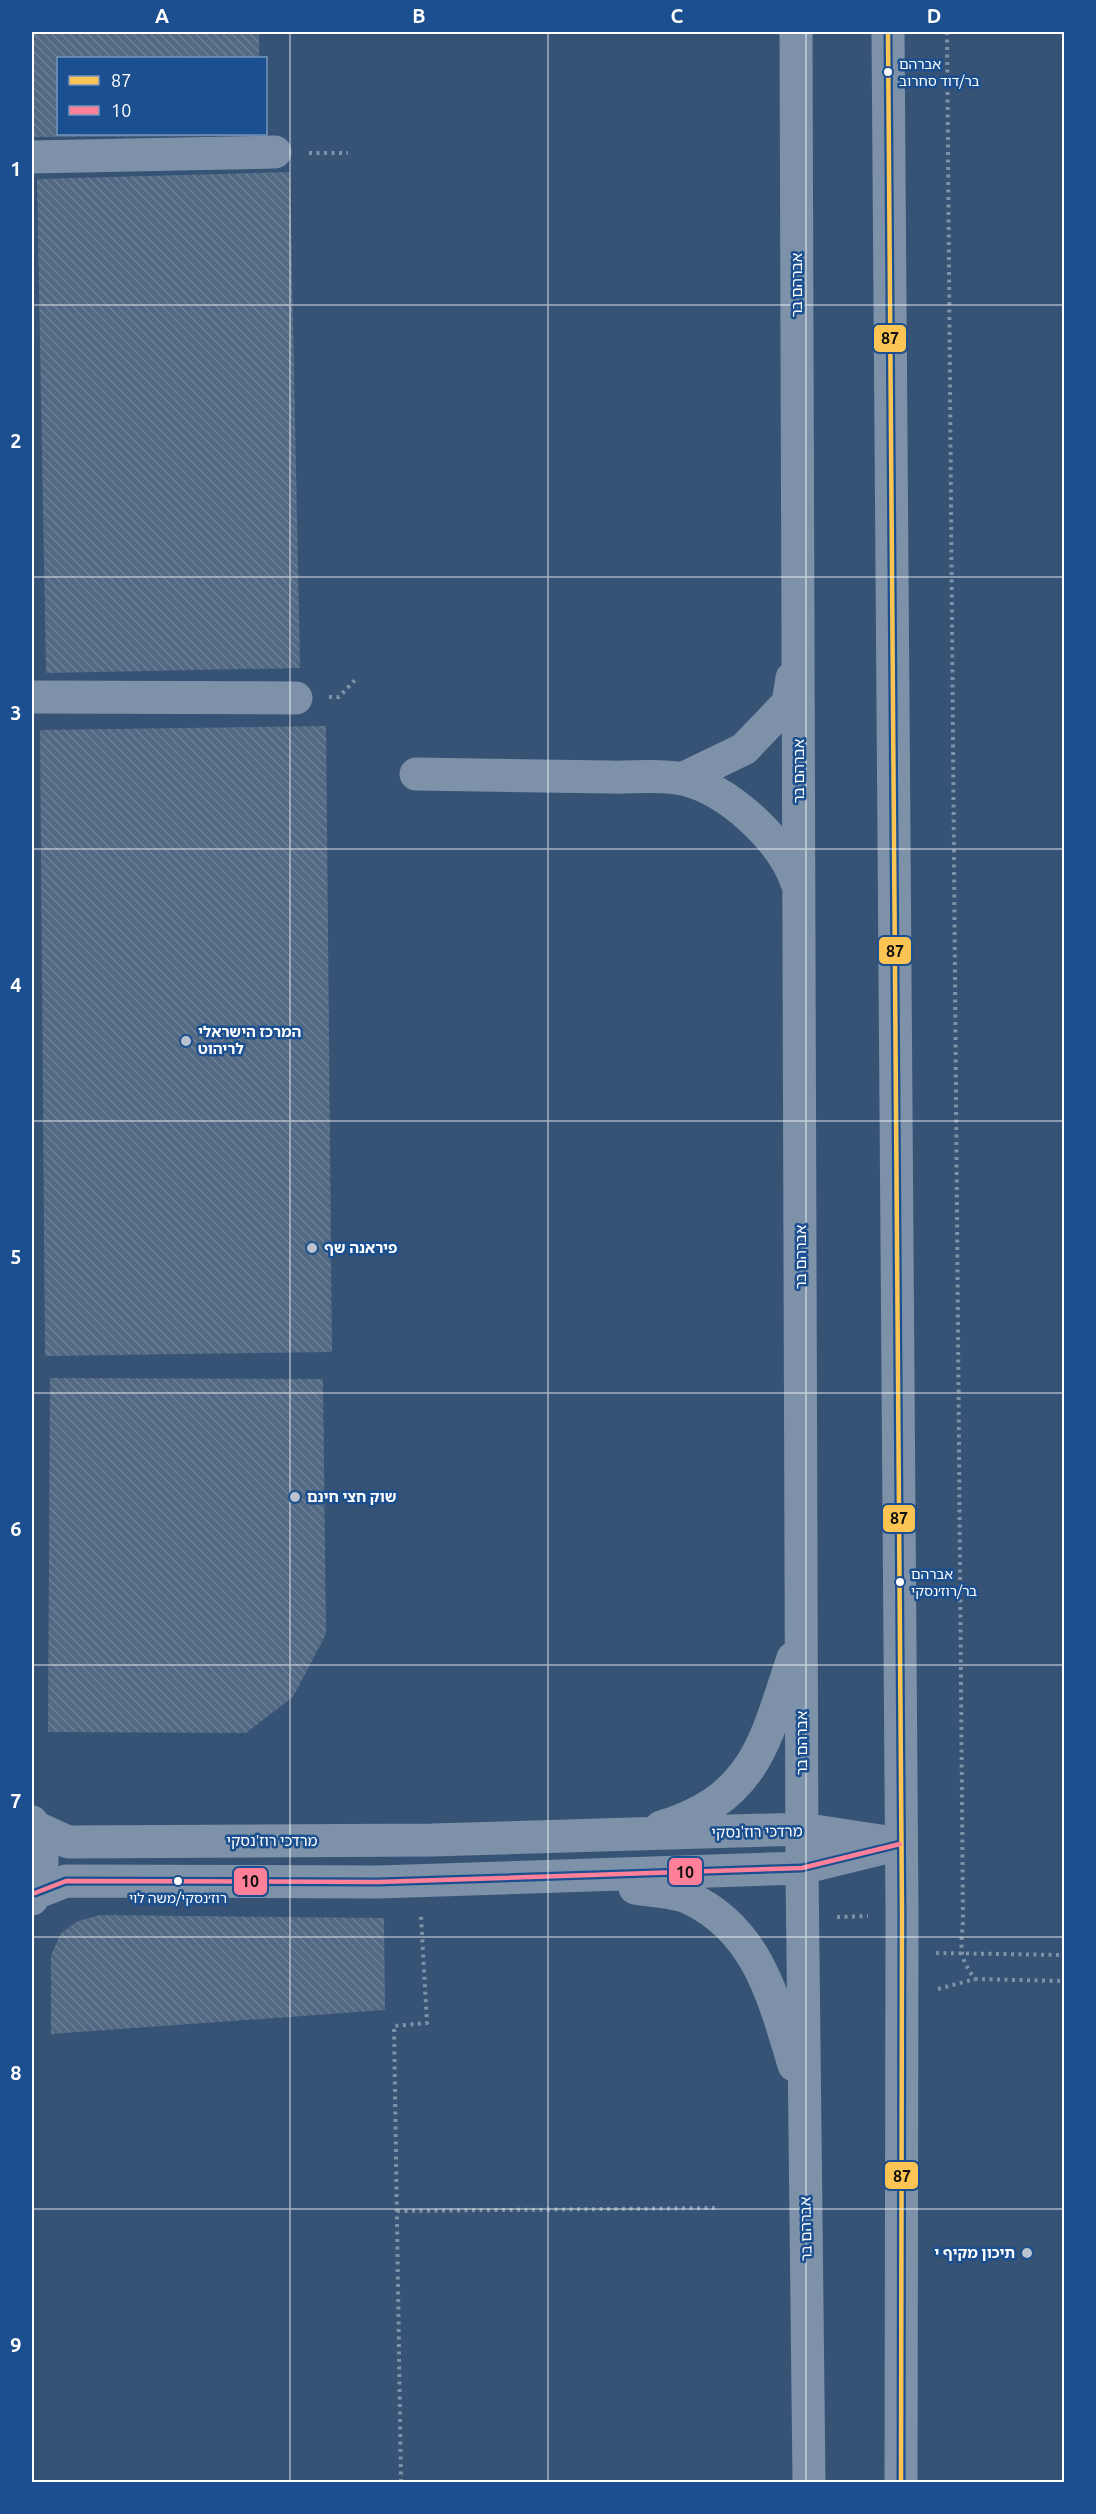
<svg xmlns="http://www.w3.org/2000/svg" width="1096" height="2514" viewBox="0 0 1096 2514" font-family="Ubuntu,'Noto Sans Hebrew',sans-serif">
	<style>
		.building { fill: url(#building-back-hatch) }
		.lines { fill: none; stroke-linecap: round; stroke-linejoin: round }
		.path { stroke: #7d92a8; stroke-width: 4; stroke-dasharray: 3 4.5; stroke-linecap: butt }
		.minor { stroke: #7d92a8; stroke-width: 33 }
		.bus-1-casing { stroke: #1b4f8f; stroke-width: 9 }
		.bus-2-casing { stroke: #1b4f8f; stroke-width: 9 }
		.bus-1 { stroke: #fcc553; stroke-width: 4.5 }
		.bus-2 { stroke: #ff8098; stroke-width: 4.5 }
		.grid { fill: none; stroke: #fff; stroke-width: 1.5; stroke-opacity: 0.55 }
		.bus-dot { fill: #fff; stroke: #1b4f8f; stroke-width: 2 }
		.poi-dot { fill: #b9c2ce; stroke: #1b4f8f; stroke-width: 2 }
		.labels { text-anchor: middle; stroke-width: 5; stroke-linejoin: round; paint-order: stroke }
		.bus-label { font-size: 14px; fill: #fff; stroke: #1b4f8f; text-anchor: start }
		.street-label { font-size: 15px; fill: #fff; stroke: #1b4f8f }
		.poi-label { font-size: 15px; font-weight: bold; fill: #fff; stroke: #1b4f8f; text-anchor: start }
		.line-badge { stroke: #1b4f8f; stroke-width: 2 }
		.pale-badge-label { font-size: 16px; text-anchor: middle; font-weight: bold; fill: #111 }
		.neatline { fill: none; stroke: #fff; stroke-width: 2 }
		.grid-label { font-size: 20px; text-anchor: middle; font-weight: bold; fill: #fff }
	</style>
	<defs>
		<pattern id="building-back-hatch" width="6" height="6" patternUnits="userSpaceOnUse" patternTransform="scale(1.5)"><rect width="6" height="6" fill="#526984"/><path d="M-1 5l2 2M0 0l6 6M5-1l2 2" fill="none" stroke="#6c8096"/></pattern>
	</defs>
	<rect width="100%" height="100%" fill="#365274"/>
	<path class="building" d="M32,32h227v26h-201v76h201v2l-227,1z
		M290,172l10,496 -254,5 -9,-494z
		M326,726l6,626 -287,4 -5,-626z
		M50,1378l273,1 3,255 -33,63 -47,36 -198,-1z
		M100,1915l284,3 1,92 -334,24v-79l10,-22 17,-12z"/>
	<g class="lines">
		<path class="path" d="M947,32l16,1889c-2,26 -5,36 12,58l89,2
			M309,153h39
			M329,697h10l16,-17
			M837,1917l31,-1
			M936,1953l128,2
			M938,1989l37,-10
			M397,2211l319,-3
			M401,2482l-7,-456 33,-3 -6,-107"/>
		<path class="minor" d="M796,32l6,1836 7,614
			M888,32l14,1883 -1,567
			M32,157l243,-5
			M32,697l264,1
			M416,774c64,1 128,2 193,3 23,1 50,-3 73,2 46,10 100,60 115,104
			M682,779l62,-30 44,-46 4,-25
			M32,1822c14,21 13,56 0,77
			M35,1827l33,15 364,-2 370,-11 85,13
			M661,1827c94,-28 104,-85 132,-169
			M635,1888c16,3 39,3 54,10 69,32 85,101 105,167
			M35,1893l31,-12 312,1 424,-14 98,-24"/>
		<g class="bus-1-casing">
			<path id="bus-1" d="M888,32l14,1883 -1,567"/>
		</g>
		<g class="bus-2-casing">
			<path id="bus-2" d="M35,1893l31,-12 312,1 424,-14 98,-24"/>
		</g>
		<use href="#bus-1" class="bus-1"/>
		<use href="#bus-2" class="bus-2"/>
	</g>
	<path class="grid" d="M290,32v2450M548,32v2450M806,32v2450M32,305h1032M32,577h1032M32,849h1032M32,1121h1032M32,1393h1032M32,1665h1032M32,1937h1032M32,2209h1032"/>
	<g class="bus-dot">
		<circle cx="888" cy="72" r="5"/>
		<circle cx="900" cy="1582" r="5"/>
		<circle cx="178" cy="1881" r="5"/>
	</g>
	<g class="poi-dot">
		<circle cx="186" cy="1041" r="6"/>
		<circle cx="312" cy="1248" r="6"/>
		<circle cx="295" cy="1497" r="6"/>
		<circle cx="1027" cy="2253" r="6"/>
	</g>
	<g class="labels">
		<g class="bus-label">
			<text x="899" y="69">אברהם<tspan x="899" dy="17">בר/דוד סחרוב</tspan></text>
			<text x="911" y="1579">אברהם<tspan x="911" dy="17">בר/רוז׳נסקי</tspan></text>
			<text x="178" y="1903" text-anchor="middle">רוז׳נסקי/משה לוי</text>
		</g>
		<g class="street-label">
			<text transform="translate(797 285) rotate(-90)" y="5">אברהם בר</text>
			<text transform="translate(799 771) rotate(-90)" y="5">אברהם בר</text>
			<text transform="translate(801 1257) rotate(-90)" y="5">אברהם בר</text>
			<text transform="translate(802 1743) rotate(-90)" y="5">אברהם בר</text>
			<text transform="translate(757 1832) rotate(-1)" y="5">מרדכי רוז'נסקי</text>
			<text x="272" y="1846">מרדכי רוז'נסקי</text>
			<text transform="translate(806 2229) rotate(-91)" y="5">אברהם בר</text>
		</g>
		<g class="poi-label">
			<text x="198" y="1037">המרכז הישראלי<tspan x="198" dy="17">לריהוט</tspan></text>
			<text x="324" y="1253">פיראנה שף</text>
			<text x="307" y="1502">שוק חצי חינם</text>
			<text x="1015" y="2258" text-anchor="end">תיכון מקיף י</text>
		</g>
	</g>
	<g class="line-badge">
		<rect x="873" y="324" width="34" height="29" rx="6" fill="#fcc553"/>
		<rect x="878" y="936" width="34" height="29" rx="6" fill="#fcc553"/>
		<rect x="882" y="1504" width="34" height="29" rx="6" fill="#fcc553"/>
		<rect x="668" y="1857" width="35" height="29" rx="6" fill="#ff8098"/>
		<rect x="233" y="1867" width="35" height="29" rx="6" fill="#ff8098"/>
		<rect x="884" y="2161" width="35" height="29" rx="6" fill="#fcc553"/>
	</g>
	<g class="pale-badge-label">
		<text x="890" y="344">87</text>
		<text x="895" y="957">87</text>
		<text x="899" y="1524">87</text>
		<text x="685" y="1878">10</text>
		<text x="250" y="1887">10</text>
		<text x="902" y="2182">87</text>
	</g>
	<rect width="1096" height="2514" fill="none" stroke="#1b4f8f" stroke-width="66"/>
	<rect x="57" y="57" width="210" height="78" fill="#1b4f8f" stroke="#7695bc" stroke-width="1.5"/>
	<rect x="69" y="76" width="30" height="9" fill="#fcc553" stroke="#7695bc" stroke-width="1.5"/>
	<text x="111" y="87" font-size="18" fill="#ffffff">87</text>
	<rect x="69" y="106" width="30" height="9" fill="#ff8098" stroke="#7695bc" stroke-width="1.5"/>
	<text x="111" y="117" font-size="18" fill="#ffffff">10</text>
	<rect x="33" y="33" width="1030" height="2448" class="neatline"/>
	<g class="grid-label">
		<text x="162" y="23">A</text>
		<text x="419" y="23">B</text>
		<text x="677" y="23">C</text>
		<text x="934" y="23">D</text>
		<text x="16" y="176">1</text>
		<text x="16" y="448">2</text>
		<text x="16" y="720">3</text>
		<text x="16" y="992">4</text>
		<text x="16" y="1264">5</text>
		<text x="16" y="1536">6</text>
		<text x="16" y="1808">7</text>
		<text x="16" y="2080">8</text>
		<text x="16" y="2352">9</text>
	</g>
</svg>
